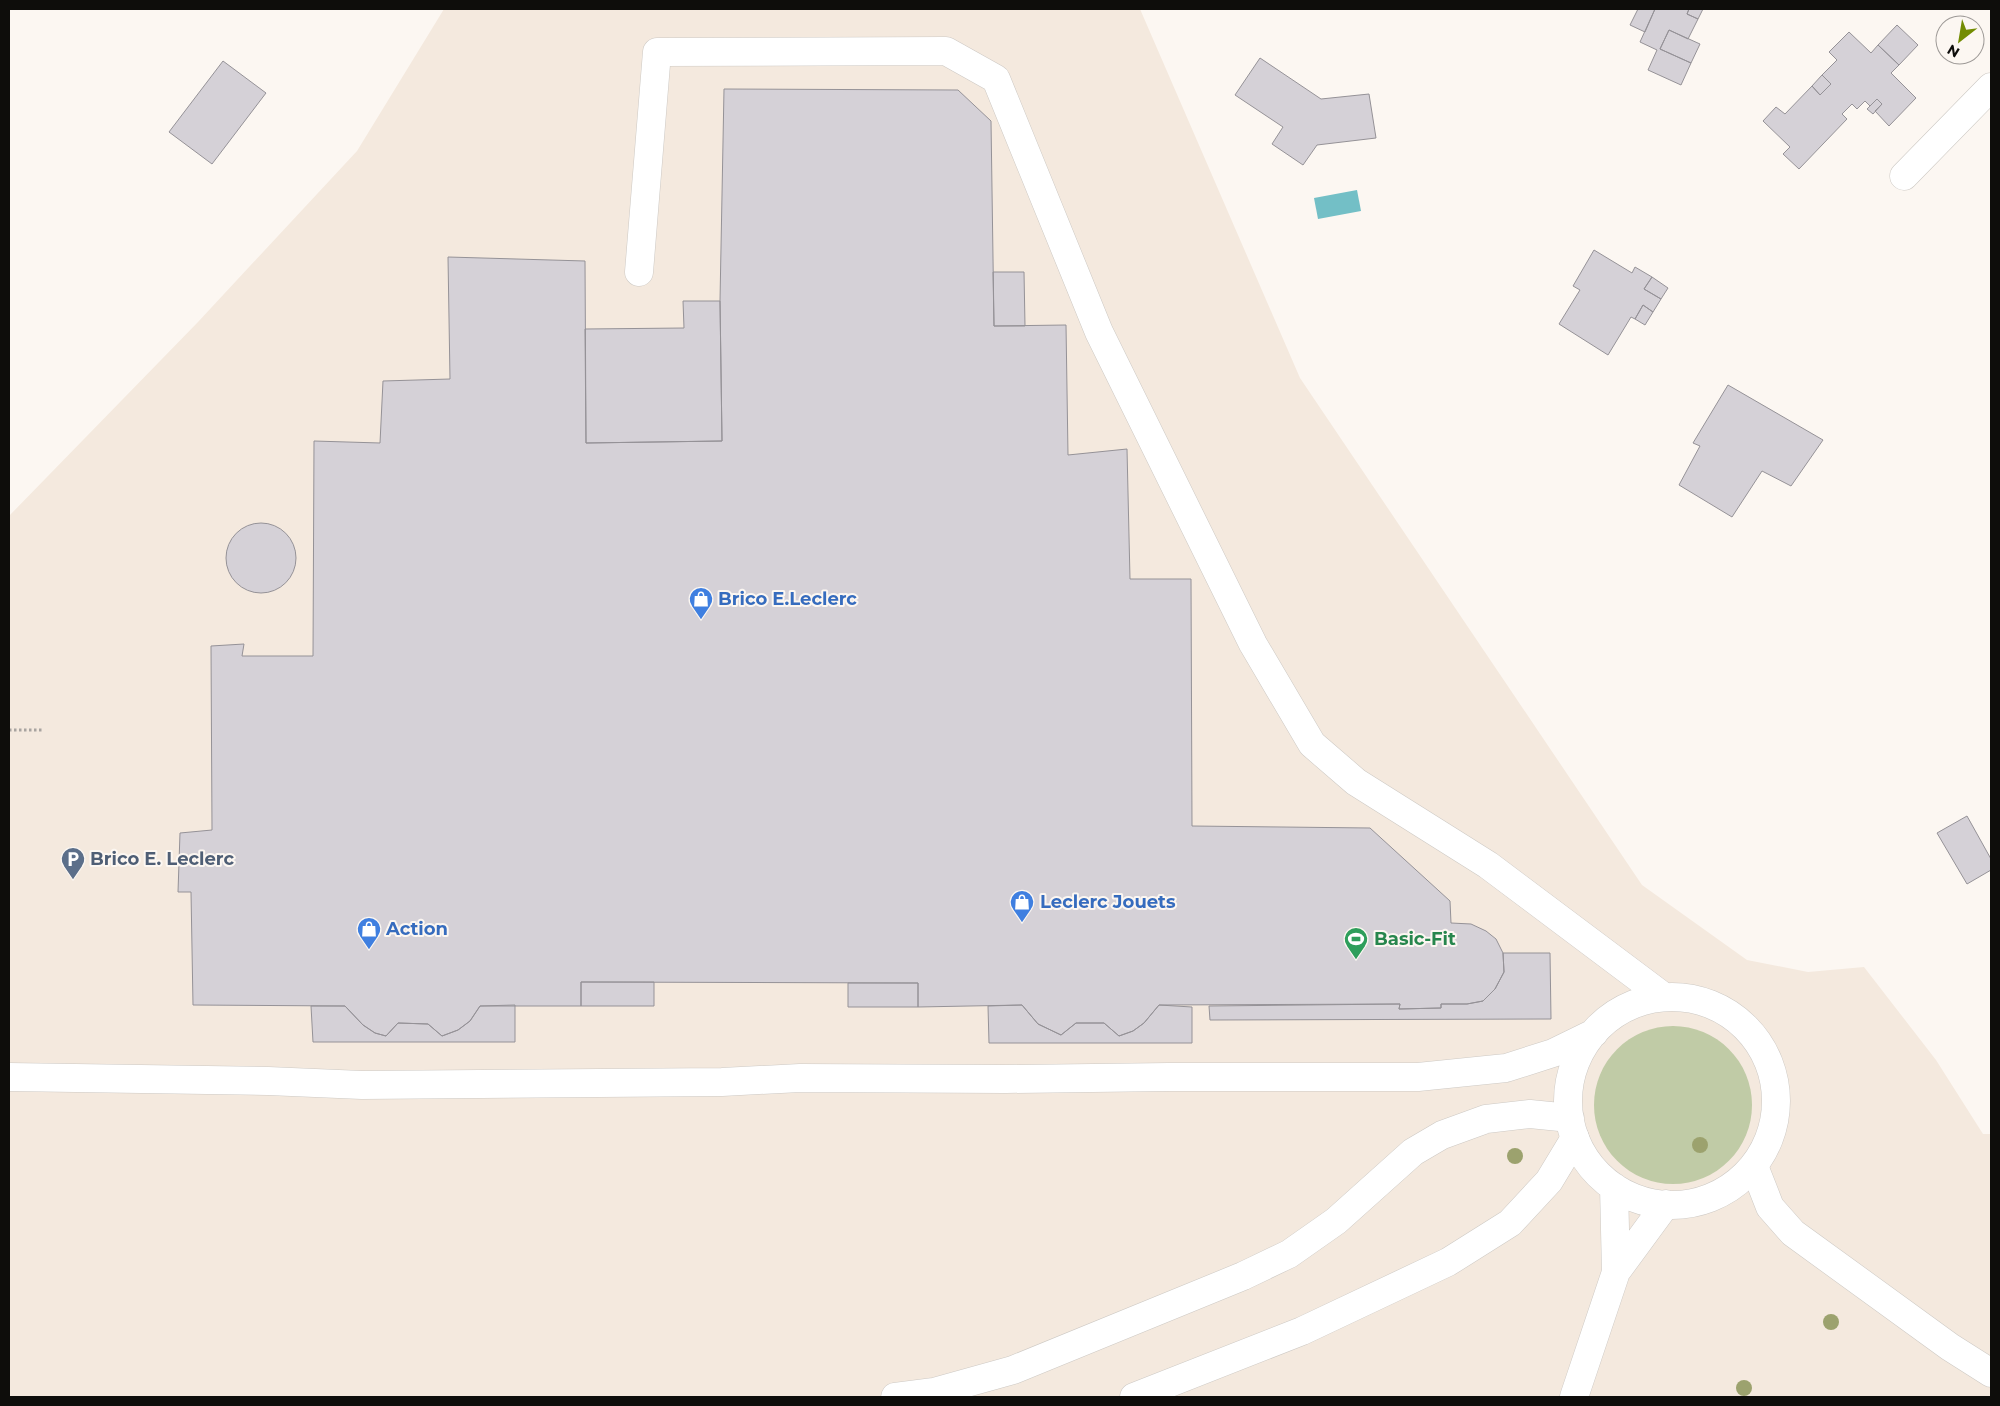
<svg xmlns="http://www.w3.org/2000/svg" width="2000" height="1406" viewBox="0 0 2000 1406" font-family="Montserrat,sans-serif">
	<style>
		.built { fill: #f4e9de }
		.green { fill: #c0cba6 }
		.water { fill: #73bfc6 }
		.building { fill: #d5d1d7; stroke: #959297 }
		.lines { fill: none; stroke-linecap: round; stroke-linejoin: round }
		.minor-casing { stroke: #cdc9c4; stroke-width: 29 }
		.major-casing { stroke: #cdc9c4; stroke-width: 29 }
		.path { stroke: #a8a4a0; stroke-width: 3; stroke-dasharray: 2.5 2.5; stroke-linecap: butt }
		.minor { stroke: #fff; stroke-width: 28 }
		.major { stroke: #fff; stroke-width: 28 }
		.tree { fill: #9ca26e }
		.labels { text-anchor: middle; stroke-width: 4; stroke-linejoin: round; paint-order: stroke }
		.shop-label { font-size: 18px; font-weight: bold; fill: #366cbe; stroke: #fcf7f2; text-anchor: start }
		.service-label { font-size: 18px; font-weight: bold; fill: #4e5e75; stroke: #fcf7f2; text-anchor: start }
		.leisure-label { font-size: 18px; font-weight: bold; fill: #27864d; stroke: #fcf7f2; text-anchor: start }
	</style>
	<rect width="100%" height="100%" fill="#fcf7f2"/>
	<path class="built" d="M444,9h696l160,369 342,507 105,75 61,12 56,-5 72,93 47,74h8v263h-1982v-881l189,-194 159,-171z"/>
	<path class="green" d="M1594 1105a79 79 0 1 1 158 0a79 79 0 1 1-158 0Z"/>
	<path class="water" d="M1357,190l4,21 -43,8 -4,-21z"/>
	<path class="building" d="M1638,9h17l-10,23 -15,-7z
		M1655,9h34l-2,5 11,5 -10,20 -19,-9 -9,19 31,14 -10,22 -33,-15 9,-20 -17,-8z
		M1689,9h14l-5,10 -11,-5z
		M1897,25l21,20 -19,20 -21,-20z
		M1669,30l31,14 -9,19 -31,-14z
		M1849,32l22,21 7,-8 21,20 -8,8 25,25 -27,28 -14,-15 7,-7 -5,-5 -7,7 -5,-5 -8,8 -5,-5 -10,10 5,5 -48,50 -16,-15 7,-7 -27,-26 13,-14 9,7 27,-28 8,9 11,-11 -9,-9 15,-15 -8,-8z
		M1260,58l61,41 48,-5 7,44 -59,7 -14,20 -31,-21 11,-17 -48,-32z
		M223,61l43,32 -54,71 -43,-32z
		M1822,75l9,9 -11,11 -8,-9z
		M724,89l234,1 33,31 3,205 72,-1 2,130 59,-6 3,130h61l1,247 178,2 80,73 1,22 20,1 15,7 10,8 7,14 1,19 -9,17 -12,12 -16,3h-26v4l-42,1 1,-5 -241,1 -15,18 -11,8 -14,5 -15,-13h-28l-15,12 -23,-11 -16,-19 -104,2v-24l-337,-1v24h-101l-10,15 -12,9 -16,6 -14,-12 -30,-1 -12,13 -11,-3 -12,-8 -18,-19 -152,-1 -2,-113h-13l2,-59 32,-3 -1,-184 33,-2 -2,12h71l1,-215 66,2 3,-62 67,-2 -2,-122 137,4 1,182 136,-2 -2,-140z
		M1877,99l5,5 -9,10 -6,-5z
		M1594,250l38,23 3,-6 17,10 -8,12 17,10 -8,13 -10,-7 -8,14 -4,-2 -23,38 -49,-31 21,-34 -7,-4z
		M993,272h31l1,54h-31z
		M1652,277l16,11 -7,11 -17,-10z
		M683,301h37l2,140 -136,2 -1,-114 99,-1z
		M1643,305l10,7 -8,13 -10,-6z
		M1728,385l95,55 -32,46 -29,-15 -30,46 -53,-32 21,-39 -7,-3z
		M226 558a35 35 0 1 1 70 0a35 35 0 1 1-70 0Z
		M1967,816l24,43v11l-24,14 -30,-51z
		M1503,953h47l1,66 -341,1 -1,-14 191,-2 -1,5 42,-1v-4h26l16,-3 12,-12 9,-17z
		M581,982h73v24h-73z
		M848,983h70v24h-70z
		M515,1005v37h-202l-2,-36h34l18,19 12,8 11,3 12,-13 30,1 14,12 16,-6 12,-9 10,-15z
		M1022,1005l16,19 23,11 15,-12h28l15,13 14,-5 11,-8 15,-18 33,2v36h-203l-1,-37z"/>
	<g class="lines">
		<g class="minor-casing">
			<path id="minor" d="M1904,176l87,-89
				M639,272l18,-220 289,-1 50,28 103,253 154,312 59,100 44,38 132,83 176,132
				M1568 1101a104 104 0 1 1 208 0a104 104 0 1 1-208 0Z
				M9,1077l259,4 94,4 360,-3 78,-4 206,1 163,-2h249l88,-9 47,-15 41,-20
				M1614,1187l2,85
				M895,1397l39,-5 79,-22 230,-94 46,-22 47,-33 77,-69 29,-17 44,-16 44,-5 40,4
				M1574,1397l42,-125 50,-68"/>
		</g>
		<g class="major-casing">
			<path id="major" d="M1754,1166l16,41 23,26 157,114 41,26
				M1134,1397l168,-66 146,-69 62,-39 39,-42 26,-43"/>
		</g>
		<path class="path" d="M9,730h33"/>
		<use href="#minor" class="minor"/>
		<use href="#major" class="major"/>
	</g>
	<g class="tree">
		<circle cx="1700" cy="1145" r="8"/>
		<circle cx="1515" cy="1156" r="8"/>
		<circle cx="1831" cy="1322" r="8"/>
		<circle cx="1744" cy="1388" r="8"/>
	</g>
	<defs>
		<g id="shop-pin" transform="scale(1.25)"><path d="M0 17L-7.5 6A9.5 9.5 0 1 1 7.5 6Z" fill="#3f7fe0" stroke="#fcf7f2"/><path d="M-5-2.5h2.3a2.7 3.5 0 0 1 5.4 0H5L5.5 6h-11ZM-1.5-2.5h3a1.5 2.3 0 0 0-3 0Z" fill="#fff"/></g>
		<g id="parking-pin" transform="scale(1.25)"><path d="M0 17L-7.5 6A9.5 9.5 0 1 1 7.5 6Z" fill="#5c6f8a" stroke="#fcf7f2"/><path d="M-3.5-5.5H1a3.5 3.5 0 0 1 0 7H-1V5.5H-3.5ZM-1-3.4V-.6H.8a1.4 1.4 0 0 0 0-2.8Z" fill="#fff"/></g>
		<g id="stadium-pin" transform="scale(1.25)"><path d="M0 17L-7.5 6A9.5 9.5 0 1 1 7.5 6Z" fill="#2e9e5b" stroke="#fcf7f2"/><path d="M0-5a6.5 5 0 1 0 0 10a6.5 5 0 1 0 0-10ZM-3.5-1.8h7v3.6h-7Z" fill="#fff"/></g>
	</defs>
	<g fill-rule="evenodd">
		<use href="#shop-pin" x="701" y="599"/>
		<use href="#parking-pin" x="73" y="859"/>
		<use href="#shop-pin" x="1022" y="902"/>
		<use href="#shop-pin" x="369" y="929"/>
		<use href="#stadium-pin" x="1356" y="939"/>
	</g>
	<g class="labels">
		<g class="shop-label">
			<text x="718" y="605">Brico E.Leclerc</text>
			<text x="1040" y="908">Leclerc Jouets</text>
			<text x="386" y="935">Action</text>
		</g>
		<g class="service-label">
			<text x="90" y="865">Brico E. Leclerc</text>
		</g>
		<g class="leisure-label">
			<text x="1374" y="945">Basic-Fit</text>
		</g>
	</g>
	<rect width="2000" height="1406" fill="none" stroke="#0e0d0b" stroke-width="20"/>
	<g transform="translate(1960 40) rotate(211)"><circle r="24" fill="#fcf7f2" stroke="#9d9996"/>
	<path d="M0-4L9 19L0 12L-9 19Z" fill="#738c02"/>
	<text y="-8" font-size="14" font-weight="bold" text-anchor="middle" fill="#0e0d0b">N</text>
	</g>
</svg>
